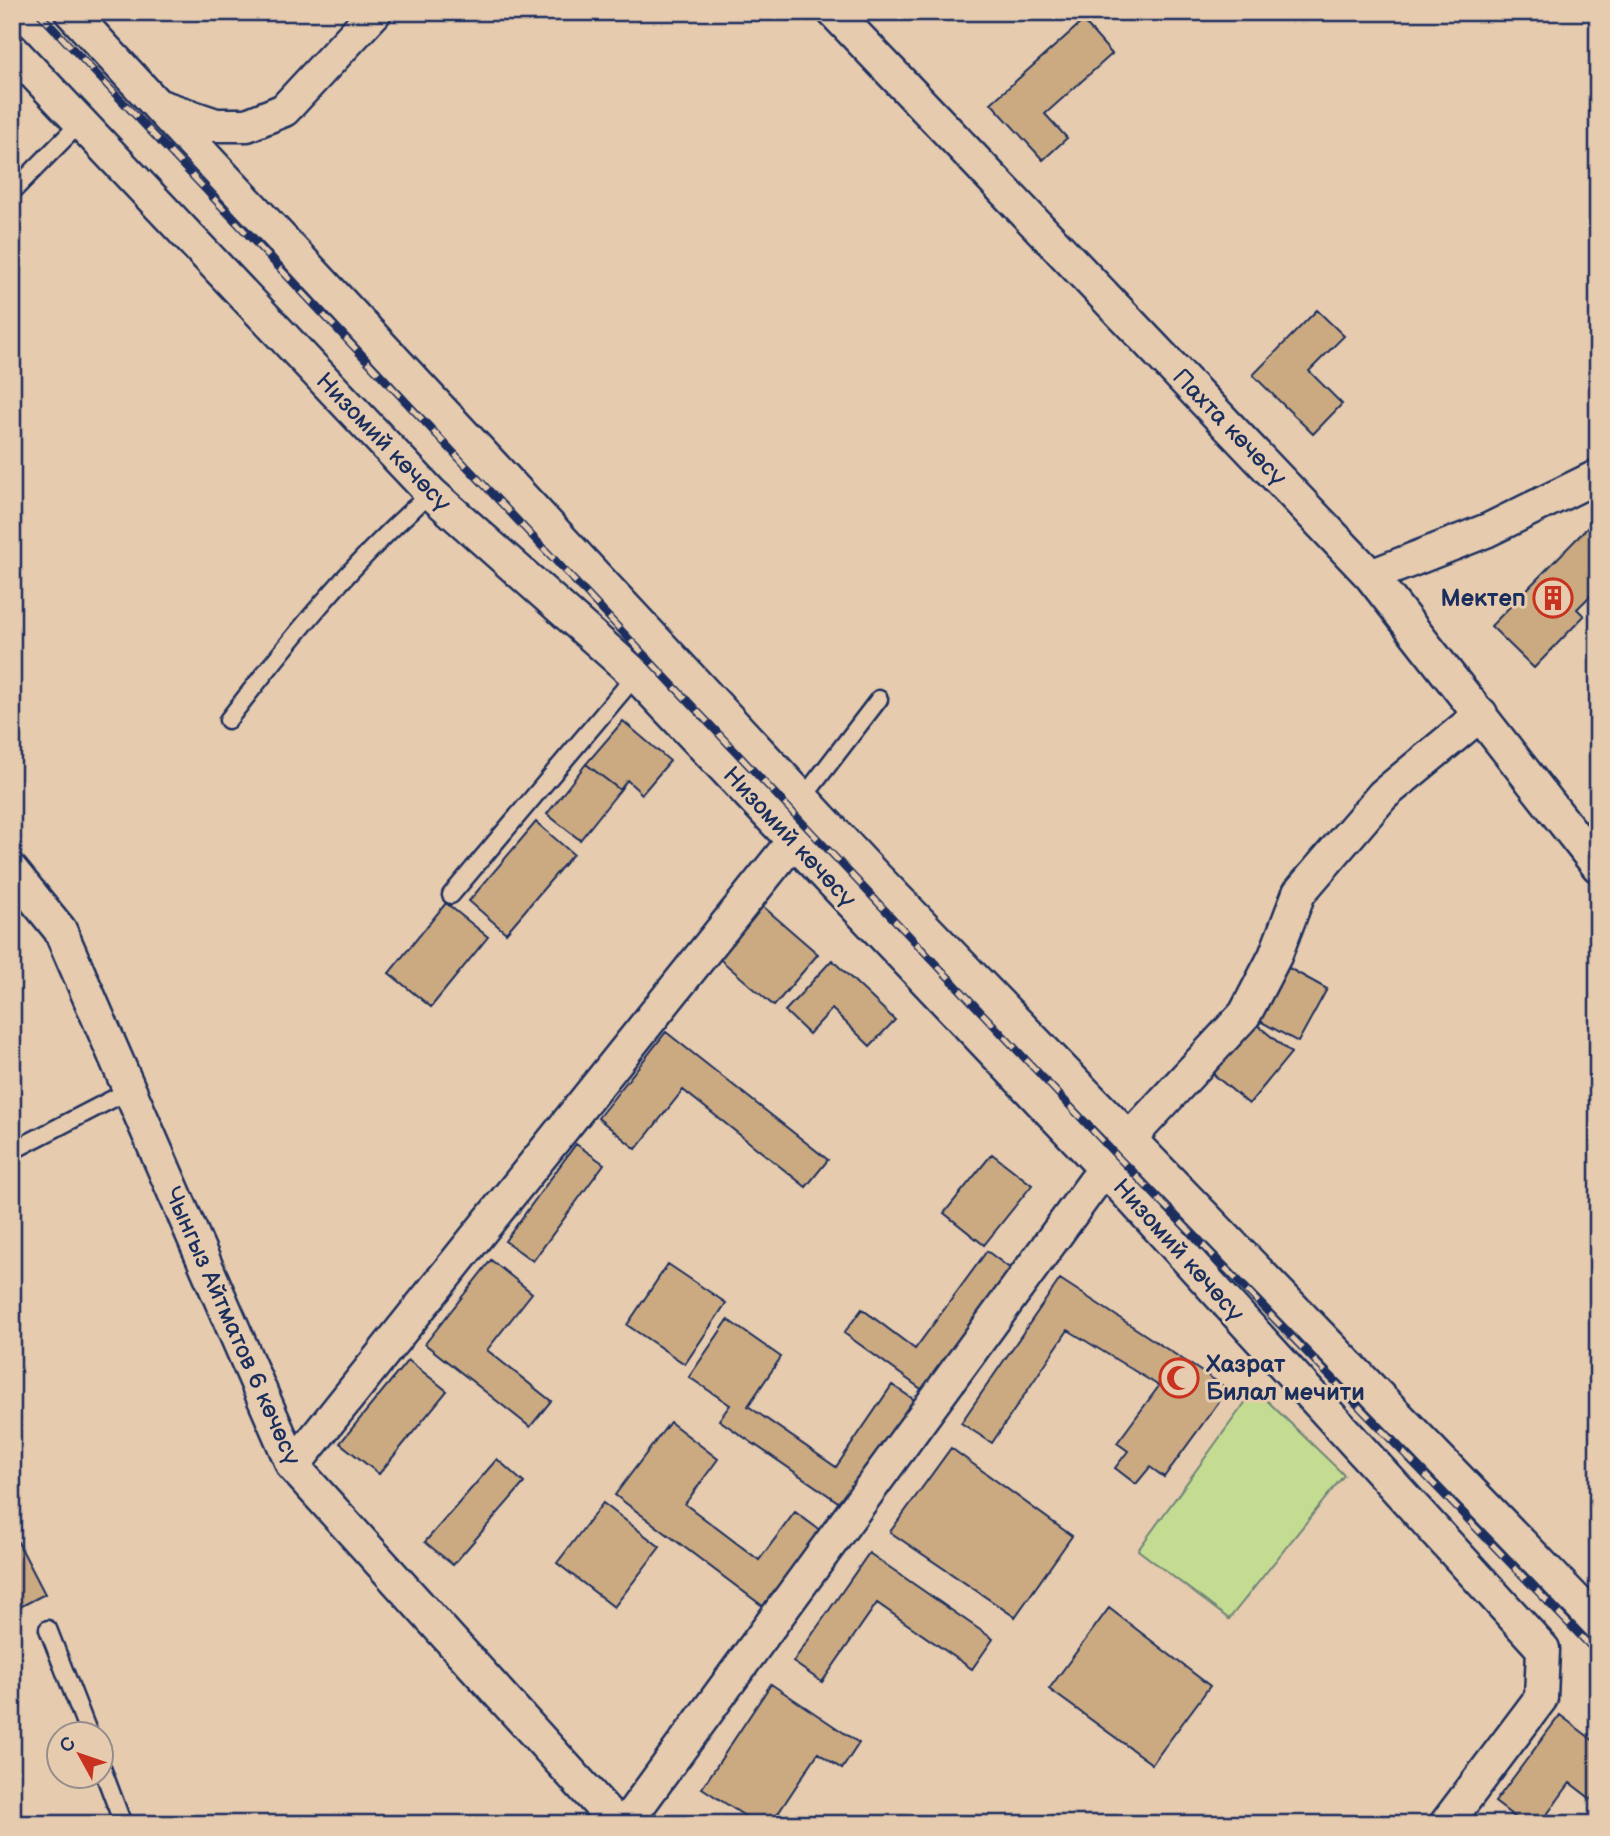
<svg xmlns="http://www.w3.org/2000/svg" width="1610" height="1836" viewBox="0 0 1610 1836" font-family="'Balsamiq Sans',sans-serif">
	<style>
		.green { fill: #c4dc92; stroke: #708678; stroke-width: 2 }
		.building { fill: #ccaa81; stroke: #1b2f5e; stroke-width: 2 }
		.lines { fill: none; stroke-linecap: round; stroke-linejoin: round }
		.service-casing { stroke: #1b2f5e; stroke-width: 21 }
		.minor-casing { stroke: #1b2f5e; stroke-width: 37 }
		.service { stroke: #e6cbae; stroke-width: 16 }
		.minor { stroke: #e6cbae; stroke-width: 32 }
		.rail-casing { stroke: #1b2f5e; stroke-width: 8 }
		.rail { stroke: #e6cbae; stroke-width: 5; stroke-dasharray: 16; stroke-linecap: butt }
		.labels { text-anchor: middle; stroke-width: 6; stroke-linejoin: round; paint-order: stroke }
		.street-label { font-size: 24px; fill: #1b2f5e; stroke: #e6cbae }
		.poi-label { font-size: 24px; font-weight: bold; fill: #1b2f5e; stroke: #e6cbae; text-anchor: end }
	</style>
	<rect width="100%" height="100%" fill="#e6cbae"/>
	<filter id="ink" filterUnits="userSpaceOnUse"><feTurbulence type="fractalNoise" baseFrequency=".0143" numOctaves="2"/><feDisplacementMap in="SourceGraphic" scale="14" xChannelSelector="R" yChannelSelector="G"/><feConvolveMatrix kernelMatrix="1 2 1 2 8 2 1 2 1" color-interpolation-filters="sRGB"/></filter>
	<g filter="url(#ink)">
		<path class="green" d="M1255,1389l89,86 -115,144 -91,-69z"/>
		<path class="building" d="M1083,21l29,33 -67,60 22,24 -24,22 -52,-57z
			M1317,310l27,26 -35,35 33,33 -29,30 -60,-59z
			M1598,517v71l-21,21 7,7 -50,52 -43,-42z
			M623,721l47,40 -28,33 -15,-14 -7,10 -34,-26z
			M586,764l34,26 -40,50 -33,-26z
			M536,822l37,32 -67,79 -37,-32z
			M446,903l42,34 -57,70 -42,-34z
			M759,903l59,51 -44,52 -59,-51z
			M832,960l63,60 -25,26 -38,-37 -23,25 -24,-23z
			M1287,967l40,22 -29,53 -40,-22z
			M1255,1023l36,30 -42,51 -36,-30z
			M666,1032l162,128 -22,27 -123,-97 -47,59 -38,-31z
			M576,1144l28,20 -71,97 -28,-20z
			M992,1154l40,31 -48,60 -40,-32z
			M987,1251l25,19 -88,121 -80,-58 18,-24 53,40z
			M491,1260l41,33 -45,57 64,51 -21,26 -105,-83z
			M668,1264l58,39 -41,61 -58,-39z
			M1060,1279l168,110 -64,88 -14,-10 -14,17 -21,-16 13,-17 -11,-8 42,-57 -91,-56 -76,113 -31,-20z
			M728,1320l53,37 -33,49 88,61 56,-82 24,16 -72,105 -125,-86 11,-15 -41,-28z
			M408,1360l39,31 -68,83 -39,-31z
			M670,1422l48,37 -33,45 74,56 36,-48 26,19 -57,76 -149,-112z
			M951,1448l121,88 -57,81 -125,-85z
			M497,1459l27,24 -71,82 -28,-23z
			M603,1503l57,44 -46,60 -57,-44z
			M18,1542l27,52 -33,17v-66z
			M869,1553l124,86 -21,30 -95,-66 -55,79 -29,-20z
			M1109,1608l101,78 -58,78 -103,-75z
			M771,1684l88,59 -17,26 -24,-16 -47,71h-14l-55,-36z
			M1560,1715l38,29v46l-7,9 -21,-16 -30,41h-16l-29,-22z"/>
		<g class="lines">
			<g class="service-casing">
				<path id="service" d="M12,192l69,-70
					M228,720c63,-81 125,-160 203,-227
					M803,798l76,-99
					M451,895l185,-220
					M12,1151l116,-60
					M48,1629l41,105
					M102,1768l21,56"/>
			</g>
			<g class="minor-casing">
				<path id="minor" d="M71,12l86,93 59,20h31l37,-15 91,-98
					M834,12l537,564 227,290
					M12,50l419,443 205,182 468,493 439,481 -2,49 -95,126
					M157,105l715,768 726,750
					M1371,576l117,-46 110,-54
					M12,871l48,59 233,536 324,358
					M293,1466l500,-625
					M625,1824l490,-670 130,-140 30,-58 24,-63 84,-98 98,-81"/>
			</g>
			<use href="#service" class="service"/>
			<use href="#minor" class="minor"/>
			<g class="rail-casing">
				<path id="rail" d="M38,12l1077,1142 483,500"/>
			</g>
			<use href="#rail" class="rail"/>
		</g>
	</g>
	<defs>
		<g id="building-ring" transform="scale(2.0125)"><circle r="9.5" fill="#e6cbae" stroke="#c8321e" stroke-width="1.5"/><path d="M-4-6H4V6H1V3H-1V6H-4ZM-2.5-4.3h1.7v1.8h-1.7ZM.8-4.3h1.7v1.8H.8ZM-2.5-1h1.7V.8h-1.7ZM.8-1h1.7V.8H.8Z" fill="#c8321e"/></g>
		<g id="mosque-ring" transform="scale(2.0125)"><circle r="9.5" fill="#e6cbae" stroke="#c8321e" stroke-width="1.5"/><path d="M3.5-4.9A6 6 0 1 0 3.5 4.9A5 5 0 1 1 3.5-4.9Z" fill="#c8321e"/></g>
	</defs>
	<g fill-rule="evenodd">
		<use href="#building-ring" x="1553" y="598"/>
		<use href="#mosque-ring" x="1179" y="1378"/>
	</g>
	<g class="labels">
		<g class="street-label">
			<text transform="translate(1230 427) rotate(46)" y="8">Пахта көчөсү</text>
			<text transform="translate(384 442) rotate(46)" y="8">Низомий көчөсү</text>
			<text transform="translate(790 837) rotate(47)" y="8">Низомий көчөсү</text>
			<text transform="translate(1179 1250) rotate(48)" y="8">Низомий көчөсү</text>
			<text transform="translate(233 1326) rotate(66)" y="8">Чынгыз Айтматов 6 көчөсү</text>
		</g>
		<g class="poi-label">
			<text x="1526" y="606">Мектеп</text>
			<text x="1206" y="1372" text-anchor="start">Хазрат<tspan x="1206" dy="28">Билал мечити</tspan></text>
		</g>
	</g>
	<rect width="1610" height="1836" fill="none" stroke="#e6cbae" stroke-width="42"/>
	<rect x="21" y="21" width="1568" height="1794" fill="none" stroke="#1b2f5e" stroke-width="2.5" filter="url(#ink)"/>
	<g transform="translate(80 1755) rotate(310)"><circle r="33" fill="#e6cbae" stroke="#958d8e" stroke-width="2"/>
	<path d="M0-5L12 26L0 18L-12 26Z" fill="#c8321e"/>
	<text y="-10" font-size="19" font-weight="bold" text-anchor="middle" fill="#1b2f5e">С</text>
	</g>
</svg>
